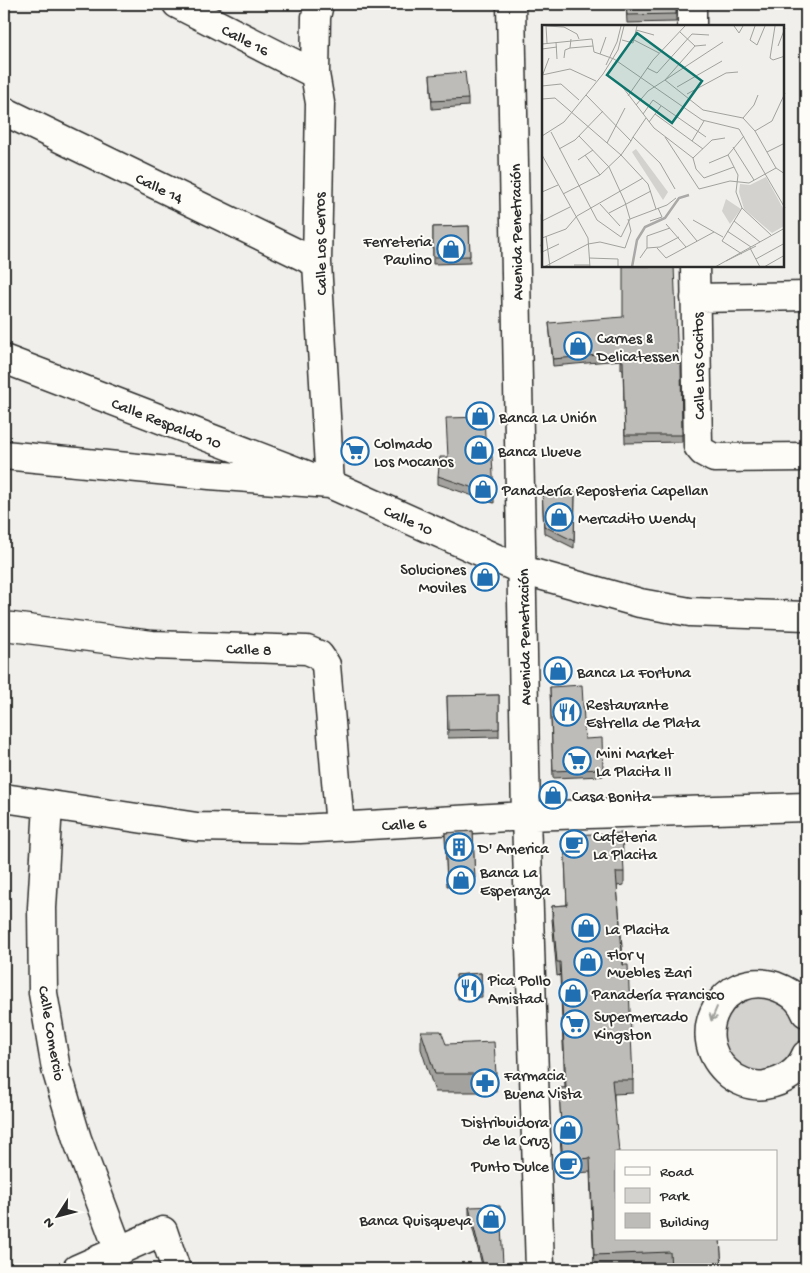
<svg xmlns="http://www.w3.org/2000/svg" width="810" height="1273" viewBox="0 0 810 1273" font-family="'Gochi Hand',sans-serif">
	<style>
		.park { fill: #d3d2cf; stroke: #7f7e7d }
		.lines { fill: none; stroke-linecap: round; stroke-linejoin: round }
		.minor-casing { stroke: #2b2b2b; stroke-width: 31 }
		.minor { stroke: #fdfcf7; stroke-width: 28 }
		.wall { fill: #a3a29e; stroke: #2b2b2b }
		.building { fill: #bdbcb8; stroke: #2b2b2b }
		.oneway { stroke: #9e9e9b }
		.labels { text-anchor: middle; stroke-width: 4; stroke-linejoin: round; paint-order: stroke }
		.street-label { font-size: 16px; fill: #2b2b2b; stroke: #fdfcf7 }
		.poi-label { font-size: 16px; fill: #2b2b2b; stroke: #fdfcf7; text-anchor: start }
		.inset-river { fill: none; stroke: #aaa9a7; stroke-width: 2.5 }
		.inset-road { fill: none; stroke: #a1a19e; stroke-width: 1 }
		.view { fill: #0f766e; fill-opacity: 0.15; stroke: #0f766e; stroke-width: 2.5 }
		.inset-edge { fill: none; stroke: #2b2b2b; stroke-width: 2.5 }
	</style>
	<rect width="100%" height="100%" fill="#f0efeb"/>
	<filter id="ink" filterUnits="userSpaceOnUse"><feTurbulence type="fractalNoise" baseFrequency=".02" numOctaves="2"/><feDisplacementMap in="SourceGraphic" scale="10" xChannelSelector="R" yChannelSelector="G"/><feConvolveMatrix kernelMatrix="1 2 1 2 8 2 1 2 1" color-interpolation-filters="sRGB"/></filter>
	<g filter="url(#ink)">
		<path class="park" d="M751,989l49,23c4,13 8,31 -1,43 -4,6 -30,19 -38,23l-38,-20 -5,-42z"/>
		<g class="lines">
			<g class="minor-casing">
				<path id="minor" d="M177,4l138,70
					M511,4l15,812 14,453
					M692,4v22
					M4,111l313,152
					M695,266l3,180 5,6 11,6 92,-1
					M695,298l111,-2
					M4,359l326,125 -13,-221 3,-160 -5,-29 1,-57 3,-13
					M4,455l206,20 120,9 192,86 118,33 50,9 116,4
					M4,626l148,19 155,5 12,5 7,10 14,161
					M4,798l193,29 103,2 226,-13 280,-9
					M48,805l-6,103 1,85 13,76 21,70 42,112
					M806,1013c-2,-5 -5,-10 -8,-13 -6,-7 -15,-11 -23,-14 -52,-17 -88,48 -49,85 10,10 25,16 39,14 18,-3 34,-13 41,-30
					M77,1269l86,-38 13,38"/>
			</g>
			<use href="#minor" class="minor"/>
		</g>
		<path class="wall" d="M626,4h50v18l-49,1z
			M430,75l38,24v7l-36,3z
			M542,211h2v42h-2z
			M469,226l1,37 -37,1v-37z
			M549,323l129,41h3l1,78 -57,1 -2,-74h-2v-9l-68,6z
			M486,456l8,39v8l-56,-19v-8z
			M542,490l33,3 -1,55 -30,-15z
			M550,687l35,52 18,30v7l-50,2z
			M499,695v42l-51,1 -1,-42z
			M473,831l2,54 -28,1 -2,-53z
			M564,835l60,37v13l-7,1 16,194v13l-19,1 2,145h104l2,30h-52v-3l-76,2 -4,-96 -27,2 -3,-36v-13l1,-1 -2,-36h6l-5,-113 -3,1 -5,-57v-13l15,-1z
			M481,973l1,24 -24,2 -2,-24z
			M421,1031l25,13 50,30v18h-61l-14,-43z
			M469,1207l34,57 2,5h-22l-14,-55z"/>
		<path class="building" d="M626,4h50v10l-49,1z
			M465,72l3,27 -36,2 -2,-26z
			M542,211h2v34h-2z
			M469,226l1,30 -37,1v-30z
			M623,266h51l4,98h3l1,71h-57l-2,-74h-2v-8l-68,6 -4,-36 74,-6z
			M484,417l2,39h6l2,39 -56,-19 2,-19h8l-2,-39z
			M542,490l33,3 -1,48 -30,-15z
			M582,685l3,54 17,-1 1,31 -50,2 -3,-84z
			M499,695v34l-51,1 -1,-34z
			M473,831l2,51 -28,1 -2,-50z
			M622,833l2,39h-8l7,93h5l5,115h-21l7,72h-3v87h104l2,30h-51l-1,-17 -76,3 -4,-97 -27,3 -3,-36 1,-1 -2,-36h7l-6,-126h-3l-5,-56 15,-1 -3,-70z
			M481,973l1,20 -24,2 -2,-20z
			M421,1031h20l5,13 48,-2 2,32h-61z
			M500,1206l3,58 2,-1v6h-21l-1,-5 -14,-57z"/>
		<defs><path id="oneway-shaft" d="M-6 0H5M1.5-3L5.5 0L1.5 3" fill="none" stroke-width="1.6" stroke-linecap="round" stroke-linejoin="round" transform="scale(1.25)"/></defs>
		<use class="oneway" href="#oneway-shaft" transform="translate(714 1014) rotate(113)"/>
	</g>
	<defs>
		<g id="shop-ring" transform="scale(1.4375)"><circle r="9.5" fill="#fdfcf7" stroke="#1f6fb2" stroke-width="1.5"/><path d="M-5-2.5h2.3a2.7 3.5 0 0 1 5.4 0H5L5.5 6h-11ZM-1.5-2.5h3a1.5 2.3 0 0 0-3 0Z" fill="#1f6fb2"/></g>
		<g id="supermarket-ring" transform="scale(1.4375)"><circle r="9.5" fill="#fdfcf7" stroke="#1f6fb2" stroke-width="1.5"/><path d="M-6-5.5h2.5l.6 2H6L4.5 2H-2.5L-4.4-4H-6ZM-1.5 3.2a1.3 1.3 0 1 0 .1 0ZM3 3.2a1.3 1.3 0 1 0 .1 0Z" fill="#1f6fb2"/></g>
		<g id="restaurant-ring" transform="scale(1.4375)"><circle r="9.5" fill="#fdfcf7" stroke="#1f6fb2" stroke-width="1.5"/><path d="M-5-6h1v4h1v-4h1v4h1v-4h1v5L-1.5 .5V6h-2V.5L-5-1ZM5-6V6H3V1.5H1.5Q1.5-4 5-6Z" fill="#1f6fb2"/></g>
		<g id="cafe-ring" transform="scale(1.4375)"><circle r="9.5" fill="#fdfcf7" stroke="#1f6fb2" stroke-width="1.5"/><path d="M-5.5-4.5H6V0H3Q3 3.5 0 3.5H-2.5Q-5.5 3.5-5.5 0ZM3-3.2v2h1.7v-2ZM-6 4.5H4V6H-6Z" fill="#1f6fb2"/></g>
		<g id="building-ring" transform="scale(1.4375)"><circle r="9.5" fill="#fdfcf7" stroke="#1f6fb2" stroke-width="1.5"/><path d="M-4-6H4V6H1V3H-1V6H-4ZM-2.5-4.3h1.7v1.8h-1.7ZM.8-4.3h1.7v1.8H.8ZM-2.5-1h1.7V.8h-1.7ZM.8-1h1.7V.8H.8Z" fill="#1f6fb2"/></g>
		<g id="pharmacy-ring" transform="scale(1.4375)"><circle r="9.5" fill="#fdfcf7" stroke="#1f6fb2" stroke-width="1.5"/><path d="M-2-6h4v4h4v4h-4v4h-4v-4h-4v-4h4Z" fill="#1f6fb2"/></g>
	</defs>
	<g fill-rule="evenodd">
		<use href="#shop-ring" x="451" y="249"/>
		<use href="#shop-ring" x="578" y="346"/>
		<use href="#shop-ring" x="480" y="416"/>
		<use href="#shop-ring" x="479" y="450"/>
		<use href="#supermarket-ring" x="355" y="451"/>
		<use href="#shop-ring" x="483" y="489"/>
		<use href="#shop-ring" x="559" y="517"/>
		<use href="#shop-ring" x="485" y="577"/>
		<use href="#shop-ring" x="558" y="671"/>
		<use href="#restaurant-ring" x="567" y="712"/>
		<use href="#supermarket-ring" x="577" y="761"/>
		<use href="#shop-ring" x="553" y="795"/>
		<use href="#cafe-ring" x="574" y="844"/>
		<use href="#building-ring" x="459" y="847"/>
		<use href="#shop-ring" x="461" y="880"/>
		<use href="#shop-ring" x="586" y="928"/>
		<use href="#shop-ring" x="588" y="962"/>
		<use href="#restaurant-ring" x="469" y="988"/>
		<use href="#shop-ring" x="573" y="993"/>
		<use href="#supermarket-ring" x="575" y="1024"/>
		<use href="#pharmacy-ring" x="485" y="1083"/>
		<use href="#shop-ring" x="568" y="1130"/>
		<use href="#cafe-ring" x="568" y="1165"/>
		<use href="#shop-ring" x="491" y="1219"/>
	</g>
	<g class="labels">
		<g class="street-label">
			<text transform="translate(246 39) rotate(27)" y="6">Calle 16</text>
			<text transform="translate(160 187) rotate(26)" y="6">Calle 14</text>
			<text transform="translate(515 232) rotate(-91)" y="6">Avenida Penetración</text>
			<text transform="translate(319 244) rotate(-91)" y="6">Calle Los Cerros</text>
			<text transform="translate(697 366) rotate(-91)" y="6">Calle Los Cocitos</text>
			<text transform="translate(167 422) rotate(21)" y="6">Calle Respaldo 10</text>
			<text transform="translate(409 519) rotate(24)" y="6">Calle 10</text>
			<text transform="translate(523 637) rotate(-91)" y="6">Avenida Penetración</text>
			<text transform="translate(249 648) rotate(2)" y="6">Calle 8</text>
			<text transform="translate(404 823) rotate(-3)" y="6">Calle 6</text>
			<text transform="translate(53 1033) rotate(80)" y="6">Calle Comercio</text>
		</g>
		<g class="poi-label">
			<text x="432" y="246" text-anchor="end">Ferreteria<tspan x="432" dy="18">Paulino</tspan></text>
			<text x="597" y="343">Carnes &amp;<tspan x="597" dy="18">Delicatessen</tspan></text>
			<text x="499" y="422">Banca La Unión</text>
			<text x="374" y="448">Colmado<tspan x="374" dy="18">Los Mocanos</tspan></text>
			<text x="498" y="456">Banca Llueve</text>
			<text x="502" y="495">Panadería Reposteria Capellan</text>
			<text x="578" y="523">Mercadito Wendy</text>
			<text x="466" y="574" text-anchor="end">Soluciones<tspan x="466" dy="18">Moviles</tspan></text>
			<text x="577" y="677">Banca La Fortuna</text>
			<text x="586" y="709">Restaurante<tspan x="586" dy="18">Estrella de Plata</tspan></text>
			<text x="596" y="758">Mini Market<tspan x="596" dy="18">La Placita II</tspan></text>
			<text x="572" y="801">Casa Bonita</text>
			<text x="593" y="841">Cafeteria<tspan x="593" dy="18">La Placita</tspan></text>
			<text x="478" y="853">D' America</text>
			<text x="480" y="877">Banca La<tspan x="480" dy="18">Esperanza</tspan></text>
			<text x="605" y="934">La Placita</text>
			<text x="607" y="959">Flor y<tspan x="607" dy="18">Muebles Zari</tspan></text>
			<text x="488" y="985">Pica Pollo<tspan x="488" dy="18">Amistad</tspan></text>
			<text x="592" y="999">Panadería Francisco</text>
			<text x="594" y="1021">Supermercado<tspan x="594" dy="18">Kingston</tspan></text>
			<text x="504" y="1080">Farmacia<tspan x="504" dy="18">Buena Vista</tspan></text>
			<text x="549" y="1127" text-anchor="end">Distribuidora<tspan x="549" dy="18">de la Cruz</tspan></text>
			<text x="549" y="1171" text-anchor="end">Punto Dulce</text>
			<text x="472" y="1225" text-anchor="end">Banca Quisqueya</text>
		</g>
	</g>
	<g transform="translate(542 25)">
		<rect width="242" height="242" fill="#f0efeb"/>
		<path d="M94,124l32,43 -5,8 -31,-48z" fill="#d3d2cf"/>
		<path d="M224,152l18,33v16l-12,7 -28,-24 -5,-17 1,-8 10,1zM184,174l15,10 -11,15 -8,-13z" fill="#d3d2cf"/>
		<path class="inset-river" d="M90,242l5,-27 8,-13 20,-9 14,-20 10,-3"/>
		<path class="inset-road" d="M4,1l18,1 13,7 2,5M4,1l1,17M192,1l5,7 4,-7M213,1l-5,14 7,5 8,-19M233,1l-5,32 3,2 12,-4M94,5l18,5M138,7l15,14M50,14l2,13 6,2 6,-17M80,15l11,3 4,-17M92,15l25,13M14,17l1,17M181,17l-58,38 38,30 40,8 12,13 21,37 9,6M0,19l50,-5M236,21l7,-18M28,23l23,-2M0,24l15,-2M58,29l14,5 88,61 37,9 46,79M22,33l1,-8 5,-2 1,-9M64,40l11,-23 4,-16M105,43l10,5 35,-39 17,1M1,49l6,-16M0,50l28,-6 26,12M79,60l33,43 39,30 3,11 8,9 30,-11M0,61l19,-2 18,16M135,62l45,-26M145,69l39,-21 12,-1M44,70l45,46 2,-4M86,71l25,-36 32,-34M0,74l13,-1 66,57 27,29 8,25M94,80l12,-14 17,-11 30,-34 11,-1M101,89l10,-14 53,37M113,89l48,35M201,93l11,-13 4,-10M107,97l12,-16M213,106l17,-10 13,-28M9,107l46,88 24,17 9,-18 -5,-17 -16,-35 -30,-31M0,111l22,-14 39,-48 15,-24 6,-24M91,112l27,26 15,26M91,112l13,-19M123,112l34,52 31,-8 19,2 27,-15M150,116l12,-20M65,118l18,-35M191,122l21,33M17,124l16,-9 28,-29M225,127l18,-9M0,130l46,83 2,29M43,130l15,20M186,130l10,20 -2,17 6,16 -20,33 20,13M151,133l19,-18 13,-2M36,135l15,-10M167,138l19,-8 16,-19M0,167l16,-7M21,169l37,-19 21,-20 10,-14M58,179l20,22M200,183l29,27M67,188l42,-22M136,193l19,23M88,194l37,-14 9,-7M151,195l30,17M0,196l28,-14M108,196l12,-4 -4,-9M192,196l26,21M124,199l20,23M185,206l24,16M4,211l4,31M0,213l24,-9 11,-13 66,-38M105,223v-12l23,-8M115,223l9,10 48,-26M208,223l10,19M0,227l17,-8M47,233l29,1v8M98,233l7,-10 13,-1 19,-10M214,234l29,-16M184,236l30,-15M32,240h16M2,242l44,-23 12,-2 25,6 6,-17 -3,-12M173,242l70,-39M222,242l21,-12"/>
		<path class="view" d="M95,8l65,48 -30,42 -65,-48z"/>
		<rect width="242" height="242" class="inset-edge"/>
	</g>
	<rect width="810" height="1273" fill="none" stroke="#fdfcf7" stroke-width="20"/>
	<rect x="10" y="10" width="790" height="1253" fill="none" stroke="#2b2b2b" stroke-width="2" filter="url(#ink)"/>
	<rect x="615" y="1150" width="162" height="90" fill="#fdfcf7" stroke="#a9a8a5"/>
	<rect x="625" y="1167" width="25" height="8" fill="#fdfcf7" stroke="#a9a8a5"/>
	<text x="660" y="1176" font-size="15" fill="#2b2b2b">Road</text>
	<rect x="625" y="1188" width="25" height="15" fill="#d3d2cf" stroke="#a9a8a5"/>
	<text x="660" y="1200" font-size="15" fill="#2b2b2b">Park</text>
	<rect x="625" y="1213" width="25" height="15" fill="#bdbcb8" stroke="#a9a8a5"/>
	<text x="660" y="1226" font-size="15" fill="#2b2b2b">Building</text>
	<g transform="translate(58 1216) rotate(234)" stroke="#fdfcf7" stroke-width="4" paint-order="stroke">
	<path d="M0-4L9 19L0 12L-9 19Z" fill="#2b2b2b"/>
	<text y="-8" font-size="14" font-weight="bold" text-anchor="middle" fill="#2b2b2b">N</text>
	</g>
</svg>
